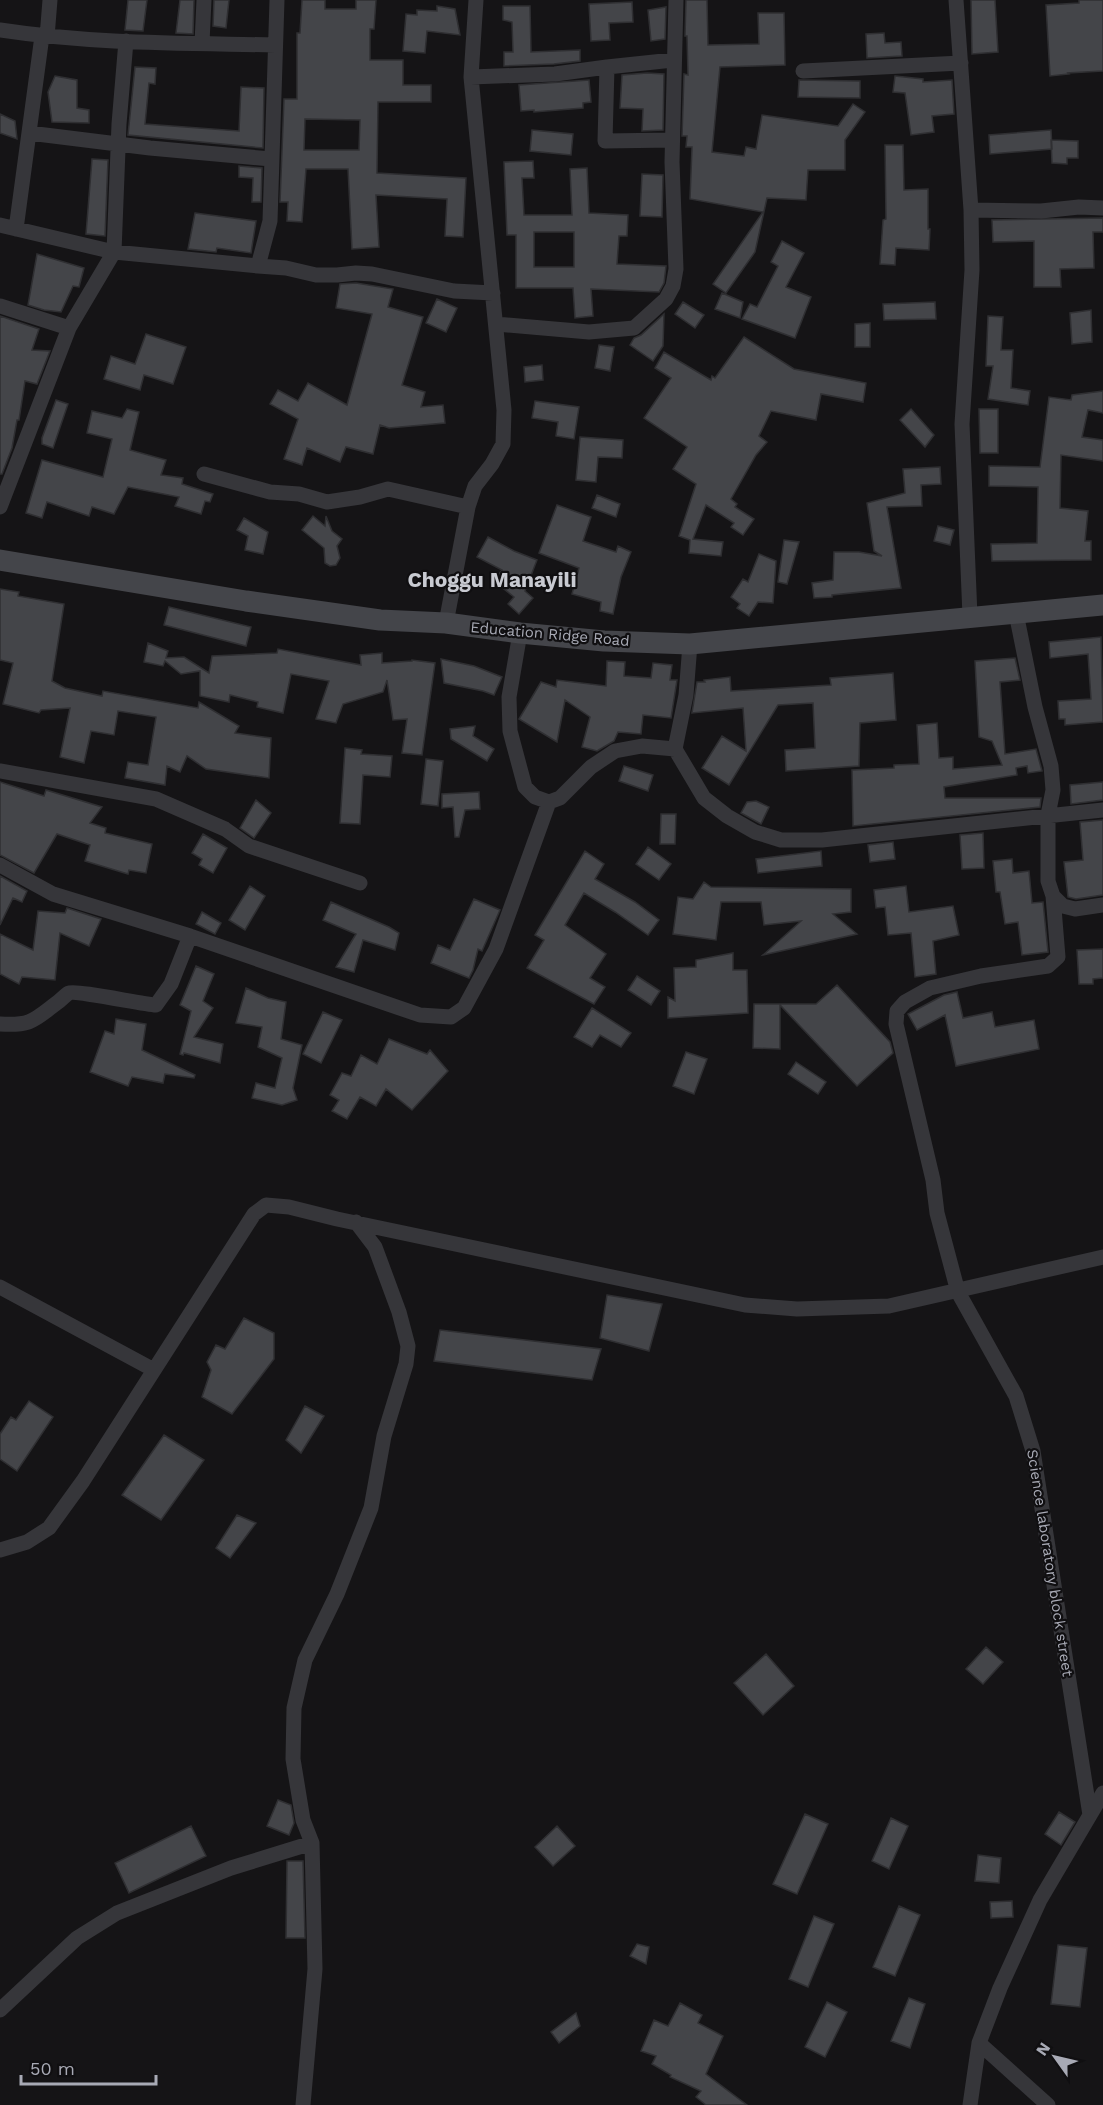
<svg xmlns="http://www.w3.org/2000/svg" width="1103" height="2105" viewBox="0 0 1103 2105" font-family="'Work Sans',sans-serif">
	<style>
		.building { fill: #444549; stroke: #2f2f32; stroke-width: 1.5; fill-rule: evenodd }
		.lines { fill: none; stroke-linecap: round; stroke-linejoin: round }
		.street { stroke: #36363a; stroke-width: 15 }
		.secondary { stroke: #44454a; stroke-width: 21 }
		.labels { text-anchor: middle; stroke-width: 4.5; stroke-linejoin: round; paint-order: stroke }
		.street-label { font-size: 15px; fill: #a8aab5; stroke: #100f11 }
		.district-label { font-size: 21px; font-weight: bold; fill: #c8cad1; stroke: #100f11 }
	</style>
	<rect width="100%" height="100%" fill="#151416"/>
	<path class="building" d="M128,0h19l-4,31 -18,-1z
		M180,0h14l-1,34 -17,-1z
		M214,0h15l-3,28 -13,-2z
		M302,0h23v9h31v-9h20l-2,29h-4v31h33v25h28v17h-53l-1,71 89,5 -3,59 -18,-1 2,-37 -71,-4 3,52 -27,2 -4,-80h-42l-4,53 -15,-1 1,-19h-8l4,-103h13v-66h3zM305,119l55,1 -1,30h-55z
		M686,0h21l1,45 51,-1 -1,-31h26l1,52 -65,2 -8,85 32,4 2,-9 10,2 6,-34 76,11 15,-22 12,8 -20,28v30h-37l-2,30 -39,-2 -12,54 -29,41 -13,-9 50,-72 -73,-13 2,-52h-6l1,-11h-5l2,-62 4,1 -1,-39h-2z
		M971,0h24l3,52 -26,2z
		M1079,0h24v71l-35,2 1,1 -19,2 -4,-71 33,-2z
		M632,2l1,20 -24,1 1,17 -19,1 -2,-37z
		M437,6l18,3 5,26 -33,-4 -2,22 -22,-2 3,-37 11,1v-5l20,1z
		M503,6h27l1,46 49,-2v11l-26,3 -50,2v-14h9l-1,-30 -9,-2z
		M666,7l-1,32 -14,2 -3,-31z
		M884,33l1,10 16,-1 1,14 -35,2 -1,-24z
		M135,67l21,1 -1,16 -6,-1 -4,41 94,7 2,-44 23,1 -1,60 -135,-13z
		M647,73l17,1 -1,56 -21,1 1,-22 -23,-1 2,-33z
		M55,76l22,4v28l12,2v13l-37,-1 -4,-30z
		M895,76l28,3v3l29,-2 2,34 -22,2 2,16 -23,3 -6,-42 -12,-1z
		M589,80l2,22 -8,1v5l-49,4v-2l-13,1 -2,-26z
		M799,80l61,1v17l-62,-1z
		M0,114l15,7 2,18 -17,-6z
		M532,130l41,4 -2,21 -41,-4z
		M1051,130l1,19 -62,5 -1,-19z
		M1051,140l27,1v17h-11v6l-15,-1z
		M885,145h18l1,45 24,-1v40h2l-1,21 -33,-2 -1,17 -15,-1 3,-44 3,-1z
		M92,159l16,1 -3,76 -19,-2z
		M533,161l1,17h-12l2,37h48l-2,-46 17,-1 2,45 39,2 -1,21h-8l-2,28 49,2 -2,17 -5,9 -68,-3 2,27 -18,2 -2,-30h-57v-53h-9l-3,-73zM534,232h40v35h-40z
		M239,166l23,2 -1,34h-9l1,-24 -14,-1z
		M642,174l21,1 -1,42 -22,-1z
		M195,213l61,8 -5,32 -34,-5 -1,4 -28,-3z
		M1103,218v14h-10l1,36 -34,1 1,18h-27v-46l-41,1 -1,-22z
		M782,241l22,12 -18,34 25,10 -16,41 -53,-19 8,-15 7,3 21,-41 -7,-4z
		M37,254l47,14 -5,19 -6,-1 -12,26 -17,-2 -16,-5z
		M356,283l37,6 -5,18 35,10 -21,68 23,7 -4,15 22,-2 2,18 -56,5 -9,-3 -7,29 -27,-7 -6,15 -33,-14 -5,17 -18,-6 14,-40 -28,-15 8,-14 20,11 10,-18 39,22 25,-91 -36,-6 4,-24z
		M722,293l21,9 -3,16 -25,-9z
		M437,299l20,9 -11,24 -20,-9z
		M683,302l21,13 -9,13 -20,-14z
		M935,302l1,17 -52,1 -1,-16z
		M1091,310l1,32 -20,2 -2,-31z
		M664,314l-1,32 -10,15 -23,-16 4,-7 7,-3z
		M0,316l39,13 -7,21 18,1 -13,33 -12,-3 -6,39h-2l-5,28 -10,26h-2z
		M988,316l15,1 -2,33h12l-2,38 19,3 -2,14 -40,-6 5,-33h-7z
		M870,323v24h-15v-23z
		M146,334l40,13 -13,37 -29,-9 -4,15 -36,-11 7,-23 24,8z
		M744,337l50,32 72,14 -3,19 -42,-8 -5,26 -45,-9 -12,25 8,6 -11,13 -25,44 6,5 -2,3 19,12 -11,16 -12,-8 3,-4 -28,-18 -13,34 30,3 -2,14 -32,-3 1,-13 -11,-4 17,-52 -23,-15 14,-22 -43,-29 27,-40 -16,-10 9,-16 47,28 1,-4 3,2z
		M599,345l15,2 -4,24 -15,-3z
		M542,365l1,15 -18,2 -1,-15z
		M1103,391v22l-15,-3 -6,27 21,3v21l-42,-6 -1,53 28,3 -3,30h6v19l-99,1 -1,-17 46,-1 1,-56 -49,-1v-20l51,1 9,-70 22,3 1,-5z
		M56,400l12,4 -15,44 -11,-4v-6z
		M535,401l44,6 -5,32 -18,-3 2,-14 -26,-4z
		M127,409l12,3 -9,38 36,10 -5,15 22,3 -1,6 31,10 -3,8 -5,-1 -4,13 -26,-8 4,-9 -51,-10 -14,27 -22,-7 -3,9 -42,-14 -5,16 -16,-5 16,-53 61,17 9,-38 -25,-6 5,-22 30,7z
		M911,409l23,26 -9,12 -25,-27z
		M979,409h19v44h-18z
		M580,437l43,3 -1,18 -24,-1 -2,25 -20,-2z
		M940,467l1,17 -20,1 1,21 -35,1 14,81 -69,7v2l-18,1 -2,-15 21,-3 1,-28h25l23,4 -8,-5 -7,-48 38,-10 -2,-24z
		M597,495l23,9 -4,13 -24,-9z
		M557,505l34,12 -8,24 33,11 2,-6 13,6 -10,25 -8,37 -13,-3 1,-9 -29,-8 7,-26 -40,-15z
		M313,516l12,10 1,-10 6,15 10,8 -5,7 3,12 -4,7 -6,1 -5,-3 -1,-15 -22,-18z
		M244,518l24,14 -5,22 -18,-4 3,-14 -11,-6z
		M938,526l16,4 -4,15 -16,-4z
		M488,537l26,14 23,9 -12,31 8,7 -14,16 -11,-10 6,-7 -20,-16 8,-11 -25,-13z
		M784,540l15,2 -12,42 -9,-2z
		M759,554l17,7 -3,42 -15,-1 -9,14 -12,-8 3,-4 -9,-7 12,-18 5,3z
		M0,589l19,3 -1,4 46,8 -12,77 13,7 37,8 1,-5 95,17 1,-6 40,24 -4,7 36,5 -2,40 -63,-9 -19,-13 -7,16 -13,-6 -2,19 -40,-7 3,-16 20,3 8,-48 -38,-6 -4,24 -23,-4 -7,32 -24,-6 10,-49 -29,2 -2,3 -36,-9 10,-41 -13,-3z
		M169,607l82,20 -5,19 -82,-21z
		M1101,637l2,85 -38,3v-6h-6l-1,-18 33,-2 -3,-45 -38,4 -1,-16z
		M148,643l20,8 -2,7 18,-1 25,16 3,-17 65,-3 1,-4 83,16 -1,-10 22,-2v10l30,-2v-1l23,3 -13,92 -20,-2 5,-34 -14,1 -6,-40 -4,12 -40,12 -7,19 -20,-4 13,-38 -38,-7 -8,39 -26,-6 1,-5 -28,-7 -1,7 -29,-6v-25l-19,3 -16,-13 -2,5 -19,-4z
		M1015,658l5,22 -20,2 5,72 31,-5 6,22 -14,2 -1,-7 -11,2 1,7 -73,12 1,11h96l-1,9 -187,19 -1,-56 42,-2v-3l25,-1 -2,-39 20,-2 2,35 14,-1v12l49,-4 -10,-24 -13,-4 -4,-76z
		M441,659l33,7 28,11 -8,18 -11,-4 -39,-8z
		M607,661l18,1 -1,14 27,2 2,-15 19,2 -2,15h7l-6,38 -28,-3 -2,19 -23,-2 -4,9 -17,10 -15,-4 8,-30 -25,-17 -8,42 -38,-23 22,-37 15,5 1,-7 49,6z
		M893,673l3,47 -36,3 -1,43 -73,5 -1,-21 30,-2 -2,-45 -35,2 -49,80 -27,-17 20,-32 24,15 -3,-43 -51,5 5,-31h8l-1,-2 26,-3 1,14 100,-6 -1,-7z
		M475,726l-2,10 21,13 -7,12 -36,-22 -1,-10z
		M345,748l17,2 -1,4 31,2 -2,21 -27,-2 -3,49 -20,-1z
		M426,759l17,2 -5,45 -17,-2z
		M624,766l29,9 -5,16 -29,-10z
		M0,782l44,14 2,-6 56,17 -12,16 16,5 -1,5 47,11 -6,29 -17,-3 -1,4 -43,-13 5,-16 -33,-11 -23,39 -34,-18z
		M1103,782v18l-32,4 -1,-19z
		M479,792l1,17 -15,1 -6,27h-4l-2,-30 -11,1v-14z
		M256,800l15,13 -17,25 -14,-10z
		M756,801l13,6 -8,17 -20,-11 6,-11z
		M661,814h15l-1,30h-15z
		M1103,820v75l-27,4 -8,-2 -4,-35 19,-2 -3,-38z
		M983,833l1,35 -22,1 -2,-34z
		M203,834l24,14 -14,25 -14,-8 3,-6 -10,-6z
		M893,842l2,17 -25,3 -2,-17z
		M648,847l23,17 -12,16 -23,-16z
		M585,851l19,13 -9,15 40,23 24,18 -11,15 -33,-23 -31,-19 -19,32 41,29 -16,24 15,9 -11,17 -67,-36 17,-28 -9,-5z
		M821,851l1,15 -64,7 -2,-14z
		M1012,859l1,14 16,-2 3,32 11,-1 5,50 -26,3 -4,-33 -13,2 -5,-32h-4l-3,-31z
		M0,876l27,15 -5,11 -9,-4 -13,27z
		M704,882l7,5 140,2v23l-18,2 24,20 -94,21 38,-34 -37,4 -3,-23h-40l-5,38 -43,-6 5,-37 15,2z
		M250,886l15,10 -20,34 -16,-10z
		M906,886l3,26 44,-6 6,29 -26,6 3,33 -21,3 -4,-44 -23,2 -3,-28 -9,1 -2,-18z
		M474,899l26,11 -18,41 -4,-2 -5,21 -4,8 -38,-15 7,-18 12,5z
		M331,902l58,25 10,6 -4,17 -32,-10 -9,32 -18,-5 20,-33 -33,-14z
		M67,908l34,11 -12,27 -29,-13 -5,47 -33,-3 -3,7 -19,-10v-40l33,16 5,-39 27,2z
		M202,912l19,11 -6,11 -19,-10z
		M1103,949v29l-10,1v5h-14l-2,-34z
		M733,953v17h14l1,43 -80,5v-21l7,4 -1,-33 22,-1v-7z
		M196,966l18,8 -11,27 10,7 -19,29 29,7 -3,19 -36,-10 -1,2 -3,-1 11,-43 -11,-6z
		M637,976l23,15 -9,14 -23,-15z
		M837,985l53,57 3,11 -36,33 -77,-81v44l-27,-1 1,-44h62z
		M246,988l22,10 18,4 -5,37 21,6 -9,43 4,12 -15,5 -30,-7 4,-15 19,5 7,-30 -24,-11 4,-20 -26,-4z
		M957,992l6,26 29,-6 3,15 39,-7 5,29 -83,17 -11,-51 -28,15 -9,-16 36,-19z
		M592,1008l39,25 -10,14 -21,-12 -8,12 -18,-10z
		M323,1012l19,8 -21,43 -18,-9z
		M116,1019l30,5 -4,26 53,25 -1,3 -29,-4 -2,9 -31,-6 -4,9 -38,-14 15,-41 9,3z
		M389,1039l38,15 3,-4 18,21 -36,39 -26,-21 -10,17 -16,-9 -13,22 -15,-8 7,-11 -9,-5 12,-22 9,3 10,-21 16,9z
		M686,1052l21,7 -13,35 -21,-8z
		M796,1062l30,20 -8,12 -30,-20z
		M607,1295l55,9 -13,47 -49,-13z
		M244,1318l30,15v26l-42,55 -30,-17 9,-27 -4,-8 9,-17 9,4z
		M440,1330l161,19 -9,31 -158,-19z
		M29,1401l24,16 -36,54 -17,-12v-25l11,-17 5,3z
		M305,1406l19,10 -23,37 -15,-13z
		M164,1435l40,25 -43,60 -39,-25z
		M237,1515l19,8 -26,35 -14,-10z
		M986,1647l17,15 -20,22 -17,-15z
		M766,1654l28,32 -31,29 -29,-32z
		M278,1800l13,5 3,18 -5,12 -22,-9z
		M1059,1812l16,10 -14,23 -16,-11z
		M805,1814l23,10 -31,70 -24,-10z
		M891,1818l17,8 -19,43 -17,-8z
		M191,1826l15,30 -77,37 -14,-30z
		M557,1826l18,20 -22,20 -18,-19z
		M978,1855l23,3 -2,25 -24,-2z
		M287,1861h16l2,77h-19z
		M1012,1901l1,16 -22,1 -1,-16z
		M899,1906l21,9 -25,61 -22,-9z
		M814,1916l20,8 -26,63 -19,-8z
		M637,1944l12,3 -3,17 -16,-8z
		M1058,1945l29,3 -7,59 -29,-3z
		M909,1998l16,6 -15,44 -19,-7z
		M827,2002l20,10 -22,45 -20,-10z
		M680,2003l22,12 -4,8 25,13 -17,38 41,31h-41l-10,-8 5,-6 -31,-14 1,-2 -19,-11 4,-8 -15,-5 13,-31 14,6z
		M576,2013l4,13 -21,17 -8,-11z"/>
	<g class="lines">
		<path class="street" d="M956,0l15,210 1,60 -10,154 8,192
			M0,30c91,14 183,13 275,15
			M47,37l3,-37
			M202,43l2,-43
			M803,71l158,-8
			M471,77l84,-3 52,-7
			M29,133l121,15 121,11
			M672,140l-67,1 2,-74 66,-7
			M971,210l70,1 38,-4 24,1
			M0,225l114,27 144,14 12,-45 7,-221
			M16,229l26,-193
			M258,266l28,2 30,7h21l19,-2 16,1 82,17 39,2
			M0,306l69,22
			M496,324l93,8 45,-4 32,-29 7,-13 3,-17 -4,-107 4,-162
			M204,474l66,18 29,2 28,8 33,-5 28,-8 80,18
			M0,507l69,-179 45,-76 5,-128 7,-83
			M1016,613l19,94 16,59 2,24 -5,25v66l5,15 10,10 12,3 28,-4
			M446,623l22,-116 7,-21 17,-22 11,-20 1,-34 -33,-333 5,-77
			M520,633l-11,64 1,34 15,56 10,10 14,5
			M675,749l29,49 23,18 28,16 26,8h41l281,-30
			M0,771l156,28 69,30 24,17 111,37
			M0,865l53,29 137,42 230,79 31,2 13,-9 32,-59 53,-147 11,-4 31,-31 24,-16 27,-5 33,3 11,-54 4,-51
			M1053,896l5,61 -10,9 -67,10 -51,12 -25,14 -8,9 -1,13 37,156 4,33 21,79 58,104 17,55 57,364
			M0,1024c32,2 34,-4 58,-22 3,-2 7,-7 11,-9 6,-3 73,11 87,12l15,-21 19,-48
			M0,1287l154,83
			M0,1550l27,-8 22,-14 34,-47 171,-267 12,-9 23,2 48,12 408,86 52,4 92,-3 214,-49
			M0,2010l77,-72 40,-25 114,-45 81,-25
			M979,2043l69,62
			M303,2105l12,-136 -3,-126 -9,-23 -10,-61 1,-51 11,-48 32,-66 34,-86 13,-72 22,-72 2,-18 -9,-34 -24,-65 -19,-25
			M970,2105l9,-62 21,-55 40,-88 63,-107"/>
		<path class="secondary" d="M0,560l246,41 134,19 66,3 74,10 84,8 86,3 413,-39"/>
	</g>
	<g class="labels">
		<g class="street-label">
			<text transform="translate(550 634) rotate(5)" y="5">Education Ridge Road</text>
			<text transform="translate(1050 1563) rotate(81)" y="5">Science laboratory block street</text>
		</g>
		<g class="district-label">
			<text x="492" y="587">Choggu Manayili</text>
		</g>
	</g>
	<g transform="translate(1055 2057) rotate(304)" stroke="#100f11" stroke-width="4.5" paint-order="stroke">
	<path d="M0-4.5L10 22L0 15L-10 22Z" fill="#a8aab5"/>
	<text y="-9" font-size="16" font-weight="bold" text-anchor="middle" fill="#a8aab5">N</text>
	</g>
	<path d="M21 2075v9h135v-9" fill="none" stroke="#a8aab5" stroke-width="3"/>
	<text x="30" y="2075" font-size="18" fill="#a8aab5" stroke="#100f11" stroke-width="4.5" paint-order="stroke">50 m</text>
</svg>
